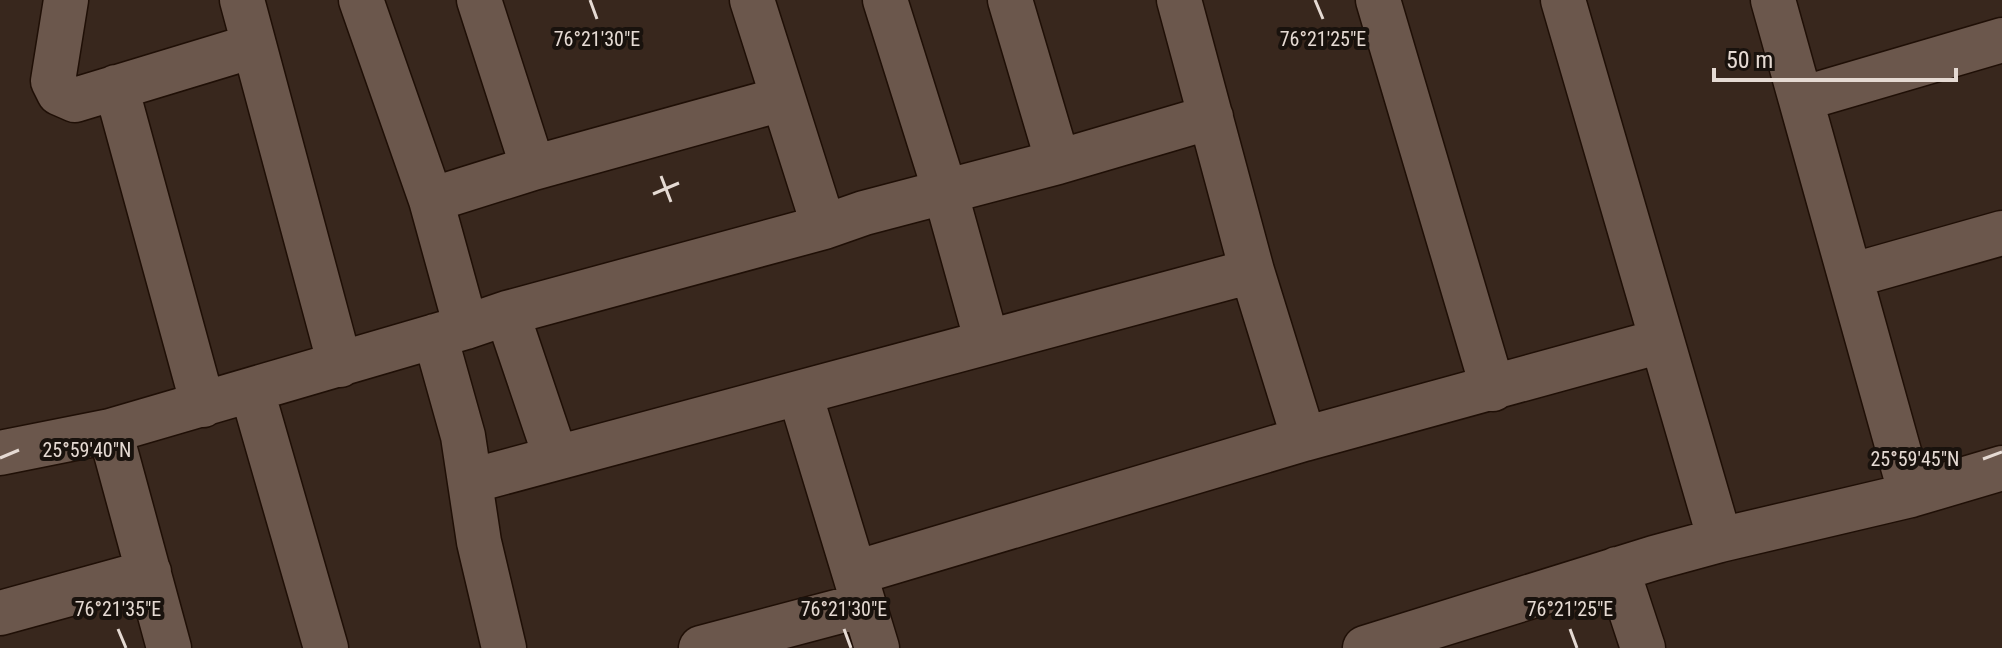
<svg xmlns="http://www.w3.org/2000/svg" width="2002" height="648" viewBox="0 0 2002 648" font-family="'Roboto Condensed',sans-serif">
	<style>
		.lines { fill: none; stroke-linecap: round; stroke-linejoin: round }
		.minor-casing { stroke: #1f0f06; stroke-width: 47 }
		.minor { stroke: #6b574c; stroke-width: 44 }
		.ticks { fill: none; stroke: #e5dad3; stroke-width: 3 }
		.ticks-label { font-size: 20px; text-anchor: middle; fill: #e5dad3; stroke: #19120d; stroke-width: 8; stroke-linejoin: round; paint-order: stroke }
	</style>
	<rect width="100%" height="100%" fill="#38271d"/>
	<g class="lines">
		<g class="minor-casing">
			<path id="minor" d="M66,0l-13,81 6,12 16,7 178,-54
				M242,0l98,365
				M361,0l70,200 35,127
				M479,0l54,168
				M752,0l72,227
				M885,0l60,191 42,151
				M1010,0l48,162
				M1179,0l73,271 52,168
				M1378,0l115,389
				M1563,0l157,540
				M1773,0l138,495
				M116,87l87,318
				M1801,99l201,-59
				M431,200l102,-32 249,-69
				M1850,276l152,-43
				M507,313l49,145
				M435,336l28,100 16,106 25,106
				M252,391l74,257
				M800,394l77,254
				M110,431l59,217
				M0,453l110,-22 356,-104 41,-14 317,-86 40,-14 194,-51 153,-45
				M471,481l781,-210
				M1617,569l26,79
				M855,573l449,-134 357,-98
				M0,613l149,-41
				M701,648l162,-43
				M1365,648l289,-90 66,-18 191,-45 91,-27"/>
		</g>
		<use href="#minor" class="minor"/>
	</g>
	<path class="ticks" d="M590,0l7,19M1315,0l8,19M661,176l10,26M653,194l26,-11M0,458l19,-8M1983,459l19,-7M118,629l8,19M844,629l7,19M1570,629l7,19"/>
	<g class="ticks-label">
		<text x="597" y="46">76°21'30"E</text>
		<text x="1323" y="46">76°21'25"E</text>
		<text x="87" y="457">25°59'40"N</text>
		<text x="1915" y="466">25°59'45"N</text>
		<text x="118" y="616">76°21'35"E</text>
		<text x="844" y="616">76°21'30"E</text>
		<text x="1570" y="616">76°21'25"E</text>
	</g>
	<path d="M1714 68v12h242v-12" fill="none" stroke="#e5dad3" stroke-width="4"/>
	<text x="1726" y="68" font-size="24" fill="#e5dad3" stroke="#19120d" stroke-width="6" paint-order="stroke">50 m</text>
</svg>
